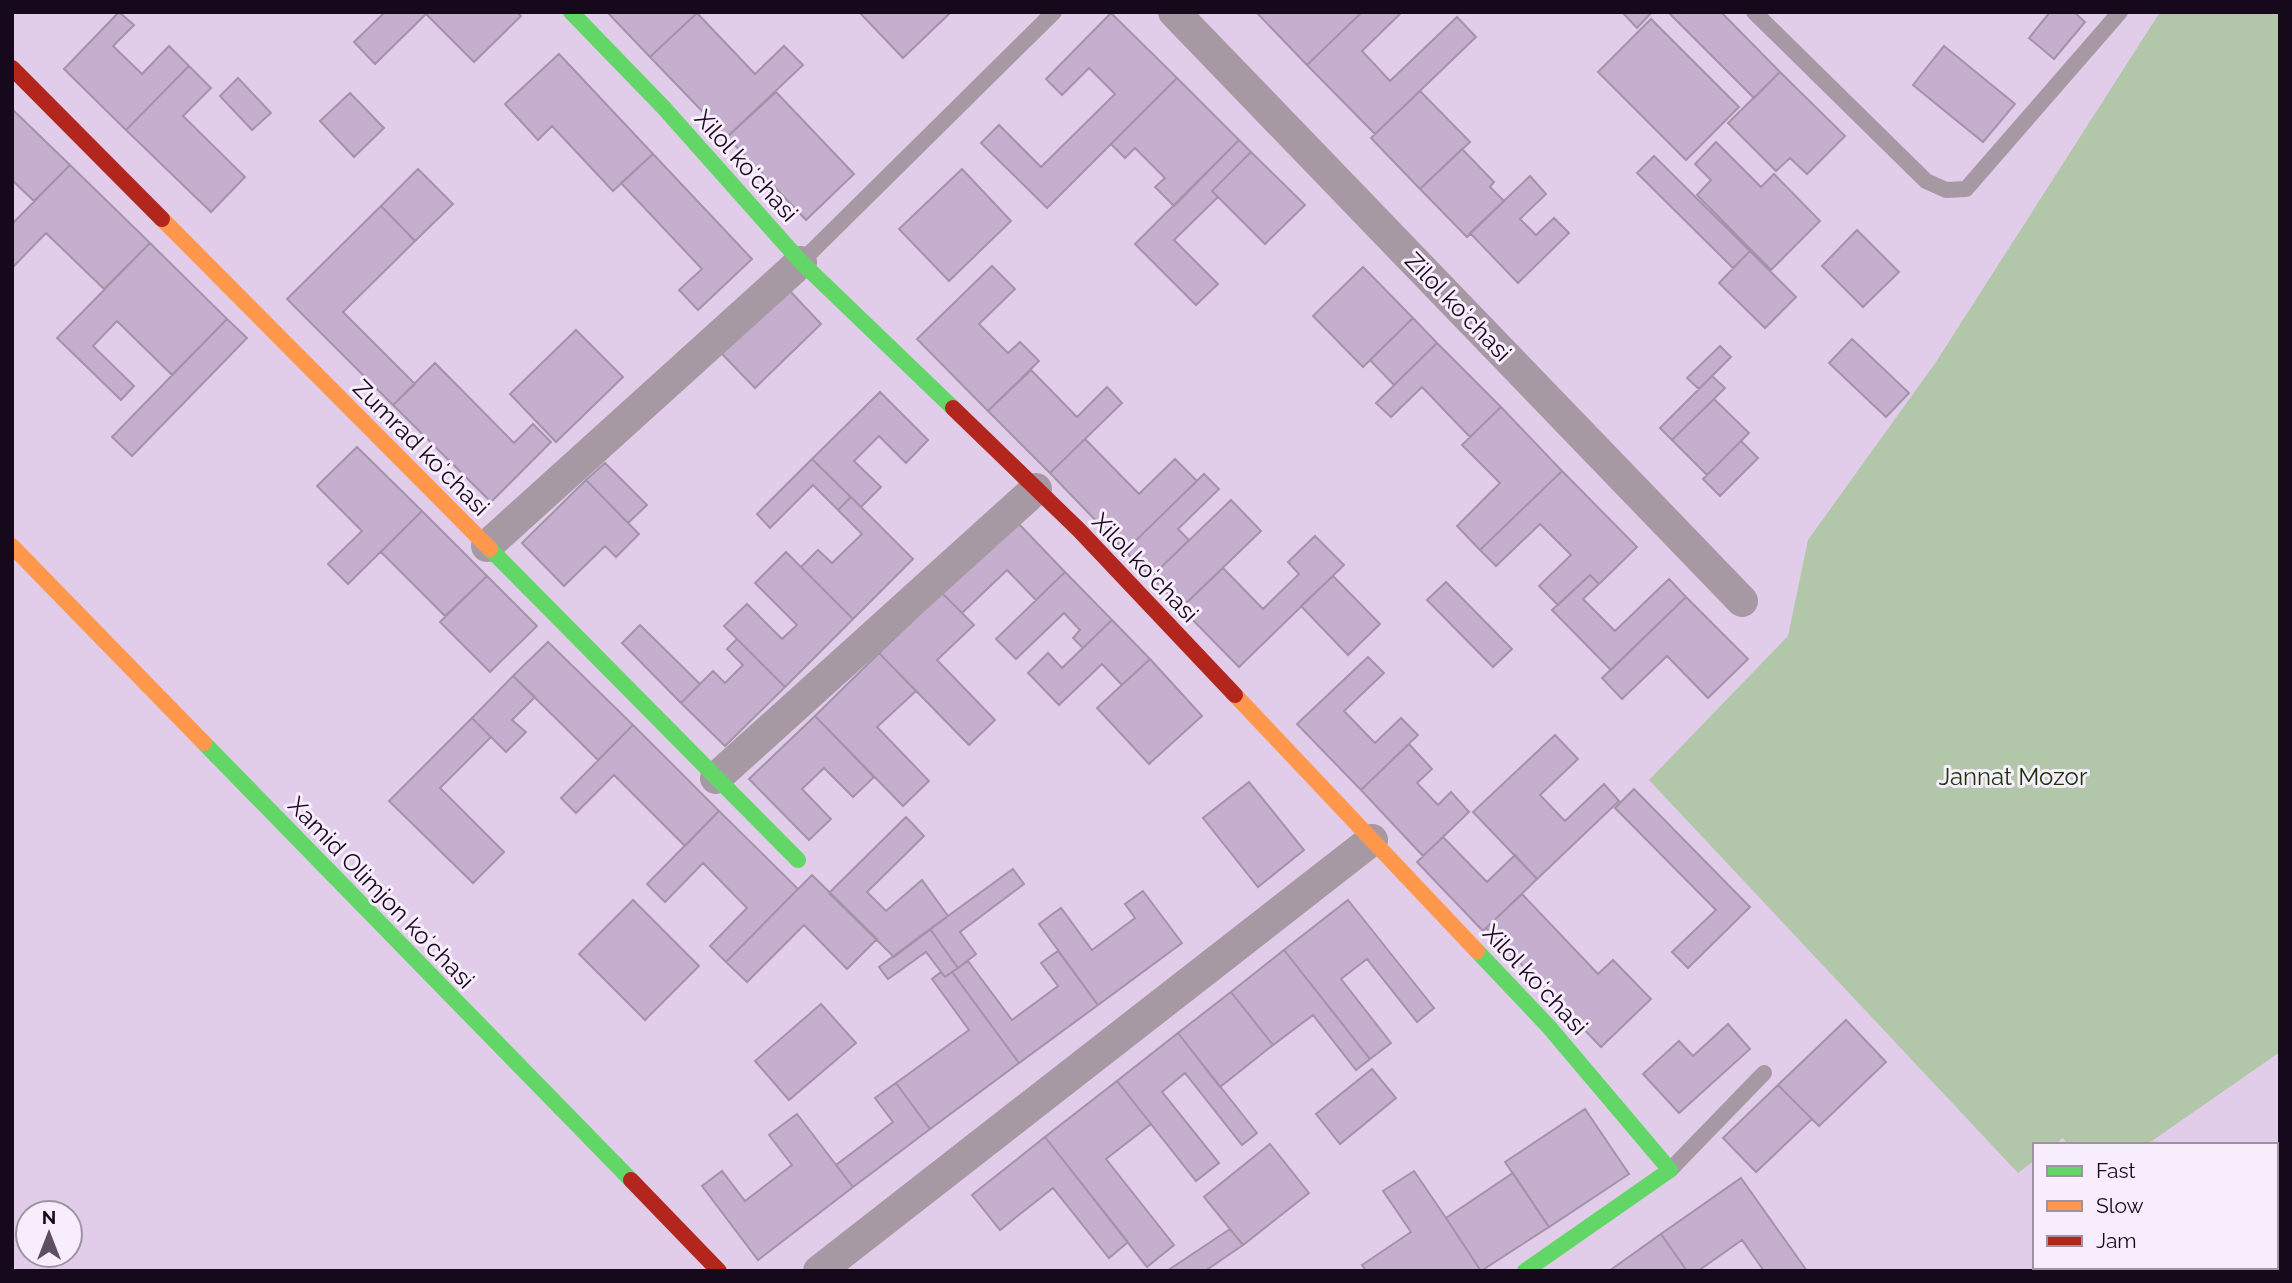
<svg xmlns="http://www.w3.org/2000/svg" width="2292" height="1283" viewBox="0 0 2292 1283" font-family="Raleway,sans-serif">
	<style>
		.green { fill: #b2c6aa }
		.building { fill: #c5aece; stroke: #a393a9; stroke-width: 2 }
		.lines { fill: none; stroke-linecap: round; stroke-linejoin: round }
		.lane { stroke: #a699a3; stroke-width: 16 }
		.street { stroke: #a699a3; stroke-width: 32 }
		.fast { stroke: #63d668; stroke-width: 16 }
		.slow { stroke: #ff974d; stroke-width: 16 }
		.jam { stroke: #b3261e; stroke-width: 16 }
		.labels { text-anchor: middle; stroke-width: 6; stroke-linejoin: round; paint-order: stroke }
		.street-label { font-size: 24px; fill: #16091b; stroke: #f8edfd }
		.park-label { font-size: 24px; fill: #193509; stroke: #f8edfd }
	</style>
	<rect width="100%" height="100%" fill="#e1cde9"/>
	<path class="green" d="M2160,12h120v1040l-134,93h-78l-5,-7 -9,7h-19v15l-17,13 -369,-393 139,-144 20,-96 128,-178z"/>
	<path class="building" d="M119,12l15,13 -21,21 29,28 27,-28 20,20 -63,64 -62,-61z
		M385,12h132l4,4 -47,46 -48,-48 -51,50 -21,-22z
		M607,12h91l-48,45z
		M859,12h89l1,2 -46,44z
		M1256,12h106l-55,53z
		M1362,12h40l-40,39 28,30 67,-64 19,20 -101,97 -68,-69z
		M1622,12h30l-15,16z
		M1668,12h53l59,60 -26,26z
		M2050,12h24l11,10 -31,37 -25,-21z
		M697,13l58,61 29,-28 19,19 -76,72 -77,-80z
		M1111,13l66,65 -130,130 -66,-65 18,-18 42,42 74,-73 -26,-26 -27,27 -16,-16z
		M1651,19l88,88 -53,53 -88,-88z
		M1944,46l71,58 -32,38 -70,-57z
		M559,54l94,100 -40,37 -61,-65 -14,14 -33,-36z
		M189,66l22,22 -28,28 62,61 -34,35 -85,-82z
		M1780,72l65,64 -38,38 -17,-16 -14,13 -48,-48z
		M238,78l33,35 -19,17 -32,-34z
		M1177,78l62,62 -65,66 -19,-19 10,-9 -30,-30 -10,10 -14,-14z
		M1420,91l50,51 -50,47 -49,-51z
		M776,92l78,82 -48,46 -79,-83z
		M350,93l34,35 -30,29 -34,-36z
		M12,109l58,56 -36,36 -22,-21z
		M1239,140l12,12 -39,39 6,6 -44,43 44,44 -22,21 -61,-61z
		M1716,142l45,45 13,-13 46,47 -49,49 -74,-75 14,-15 -16,-16z
		M1462,149l32,33 -4,5 14,14 -37,36 -47,-48z
		M1251,152l54,53 -40,39 -53,-53z
		M653,154l99,105 -54,51 -19,-20 23,-21 -81,-86z
		M1654,156l96,95 -17,17 -96,-95z
		M70,165l80,78 -46,46 -58,-56 -34,35v-44z
		M418,169l35,35 -38,37 -34,-35z
		M962,169l49,52 -62,60 -50,-52z
		M1530,176l16,18 -26,25 16,16 18,-17 15,15 -51,50 -48,-50z
		M381,206l34,35 -72,71 72,72 -22,21 -106,-106z
		M1857,230l42,42 -36,35 -41,-41z
		M150,243l77,76 -55,56 -55,-54 -24,25 41,40 -13,14 -64,-62z
		M1750,251l46,46 -31,31 -46,-45z
		M992,266l23,23 -36,35 29,29 12,-11 19,19 -51,50 -71,-72z
		M1363,267l50,51 -50,49 -50,-51z
		M788,289l33,35 -66,64 -34,-35z
		M1413,318l24,25 -43,42 -24,-25z
		M227,319l20,19 -115,118 -20,-19z
		M576,330l47,47 -67,65 -46,-48z
		M1852,339l57,54 -23,24 -57,-54z
		M1437,343l64,64 -31,30 -48,-50 -31,30 -15,-14z
		M1720,346l11,11 -32,32 -12,-11z
		M435,363l79,80 19,-19 18,18 -60,60 -98,-97z
		M1031,370l46,47 30,-30 15,16 -72,70 -62,-62z
		M1712,376l13,12 -53,52 -12,-12z
		M880,392l48,48 -22,23 -27,-27 -25,25 27,26 -20,20 -49,-48z
		M1714,399l35,34 -42,42 -35,-35z
		M1501,407l61,64 -82,79 -23,-24 43,-43 -38,-38z
		M1085,439l54,55 36,-35 22,22 -72,70 -75,-78z
		M1741,441l17,17 -38,38 -17,-17z
		M357,447l65,64 -74,73 -20,-20 34,-33 -45,-45z
		M812,459l39,38 -13,13 -25,-25 -43,43 -13,-14z
		M605,463l42,42 -19,18 -42,-43z
		M1562,471l75,76 -38,37 -9,-9 -32,30 -19,-19 32,-31 -31,-31 -44,42 -16,-16z
		M1204,474l15,15 -41,40 11,11 -38,37 -26,-26z
		M586,480l53,54 -23,23 -11,-11 -41,40 -42,-43z
		M851,497l62,62 -60,60 -52,-52 17,-17 14,13 30,-29 -24,-24z
		M1231,500l30,31 -80,77 -30,-31z
		M422,511l65,65 -42,40 -64,-64z
		M1016,521l49,51 -29,28 -29,-30 -45,43 -20,-20z
		M1315,536l29,29 -105,102 -58,-59 42,-40 40,41 36,-35 -11,-12z
		M786,552l67,67 -68,68 -61,-61 23,-22 35,35 15,-14 -42,-42z
		M1065,572l47,48 -29,28 -10,-10 7,-8 -16,-17 -48,46 -20,-20z
		M1590,575l9,9 -16,15 32,32 54,-52 17,18 -75,73 -59,-60z
		M487,576l50,50 -47,46 -50,-50z
		M1333,576l47,48 -32,31 -47,-49z
		M1446,582l66,67 -19,18 -66,-67z
		M942,593l32,32 -37,35 58,60 -26,25 -90,-92z
		M1686,597l62,62 -40,39 -41,-42 -45,43 -20,-21z
		M1112,620l38,39 -28,26 -20,-21 -43,41 -31,-32 20,-20 14,15z
		M640,625l60,59 -19,19 -59,-60z
		M737,639l48,48 -60,59 -44,-43 32,-32 12,12 18,-18 -16,-16z
		M548,642l85,83 -35,35 -85,-84z
		M879,653l37,38 -39,36 52,54 -26,25 -88,-90z
		M1368,657l16,16 -40,38 31,32 26,-25 17,17 -57,55 -64,-66z
		M1150,659l52,57 -53,48 -52,-56z
		M513,676l22,21 -23,23 14,12 -20,20 -34,-34z
		M815,716l59,61 -21,20 -29,-29 -22,21 29,30 -22,21 -60,-61z
		M472,718l19,19 -51,51 64,64 -31,31 -84,-82z
		M633,725l86,86 -34,35 -71,-71 -38,38 -15,-15z
		M1555,735l23,24 -38,36 25,26 39,-37 15,17 -82,78 -64,-67z
		M1409,744l23,25 -15,14 21,22 13,-13 18,20 -46,44 -62,-66z
		M1249,782l55,68 -46,37 -55,-69z
		M1634,789l116,118 -62,61 -16,-16 44,-42 -101,-102z
		M719,811l79,78 -72,73 -16,-16 37,-38 -44,-45 -38,39 -18,-18z
		M906,817l18,19 -57,56 19,19 36,-31 26,36 -54,41 -65,-64z
		M1443,837l44,45 28,-27 22,24 -54,52 -66,-69z
		M1013,869l11,15 -64,48 16,22 -18,14 -28,-39z
		M812,875l65,64 -30,30 -43,-44 -57,57 -21,-20z
		M1143,891l39,52 -84,62 -59,-81 22,-16 31,42 43,-32 -10,-14z
		M1522,894l76,80 15,-14 38,39 -50,48 -115,-119z
		M633,900l66,66 -54,54 -66,-66z
		M1348,900l86,108 -17,14 -50,-63 -26,20 50,64 -21,16 -86,-109z
		M930,929l28,39 -13,9 -19,-25 -38,27 -9,-12z
		M1284,950l86,109 -14,11 -43,-55 -40,30 -42,-53z
		M1058,951l40,54 -79,58 -67,-91 16,-11 44,59 46,-34 -17,-23z
		M941,972l4,5 7,-5 67,91 -89,66 -34,-46 73,-53 -37,-51z
		M1231,992l42,53 -53,42 -42,-54z
		M821,1004l35,39 -67,57 -34,-39z
		M1846,1020l40,42 -67,64 -41,-41z
		M1728,1024l22,25 -71,64 -36,-39 36,-33 14,15z
		M1178,1033l79,100 -15,12 -57,-72 -23,19 57,71 -23,18 -79,-100z
		M1372,1069l24,29 -56,46 -24,-30z
		M1117,1081l34,43 -45,35 68,86 -27,22 -102,-130z
		M896,1083l34,46 -77,58 -17,-22 57,-43 -18,-24z
		M1778,1085l34,34 -56,53 -33,-34z
		M1585,1109l44,65 -80,53 -44,-65z
		M797,1114l56,73 -95,73 -56,-74 20,-15 23,30 47,-36 -23,-30z
		M1045,1137l83,105 -19,16 -56,-70 -53,42 -28,-35z
		M1270,1144l39,49 -66,52 -39,-48z
		M1414,1171l32,47 35,53h-115l-4,-6 49,-33 -28,-41z
		M1513,1173l36,54 -68,44 -35,-53z
		M1741,1178l66,93h-43l-22,-31 -44,31h-11l-26,-37z
		M1230,1229l13,16 -38,26h-38z
		M1661,1234l26,37h-78z
		M2276,1255l4,5v11h-58l6,-4h48z"/>
	<g class="lines">
		<path class="lane" d="M1754,12l172,169 20,9 20,-1 154,-177
			M801,262l253,-250
			M1670,1170l94,-97"/>
		<path class="street" d="M1174,12l568,589
			M487,546l314,-284
			M716,778l320,-289
			M819,1271l553,-431"/>
		<path class="fast" d="M571,12l93,96 137,154 152,146
			M490,549l308,311
			M204,743l427,437
			M1477,951l72,76 121,143 -145,101"/>
		<path class="slow" d="M162,219l328,330
			M12,546l192,197
			M1235,695l242,256"/>
		<path class="jam" d="M12,68l150,151
			M953,408l126,122 156,165
			M631,1180l88,91"/>
	</g>
	<g class="labels">
		<g class="street-label">
			<text transform="translate(746 166) rotate(48)" y="8">Xilol koʻchasi</text>
			<text transform="translate(1458 307) rotate(46)" y="8">Zilol koʻchasi</text>
			<text transform="translate(421 448) rotate(45)" y="8">Zumrad koʻchasi</text>
			<text transform="translate(1145 568) rotate(46)" y="8">Xilol koʻchasi</text>
			<text transform="translate(381 893) rotate(46)" y="8">Xamid Olimjon koʻchasi</text>
			<text transform="translate(1535 980) rotate(47)" y="8">Xilol koʻchasi</text>
		</g>
		<g class="park-label">
			<text x="2013" y="785">Jannat Mozor</text>
		</g>
	</g>
	<rect width="2292" height="1283" fill="none" stroke="#16091b" stroke-width="28"/>
	<rect x="2033" y="1143" width="245" height="126" fill="#f8edfd" stroke="#9e92a3" stroke-width="2"/>
	<rect x="2047" y="1166" width="35" height="10" fill="#63d668" stroke="#9e92a3" stroke-width="2"/>
	<text x="2096" y="1178" font-size="21" fill="#16091b">Fast</text>
	<rect x="2047" y="1201" width="35" height="10" fill="#ff974d" stroke="#9e92a3" stroke-width="2"/>
	<text x="2096" y="1213" font-size="21" fill="#16091b">Slow</text>
	<rect x="2047" y="1236" width="35" height="10" fill="#b3261e" stroke="#9e92a3" stroke-width="2"/>
	<text x="2096" y="1248" font-size="21" fill="#16091b">Jam</text>
	<g transform="translate(49 1234)"><circle r="33" fill="#f8edfd" stroke="#9e92a3" stroke-width="2"/>
	<path d="M0-5L12 26L0 18L-12 26Z" fill="#5d4e63"/>
	<text y="-10" font-size="19" font-weight="bold" text-anchor="middle" fill="#16091b">N</text>
	</g>
</svg>
